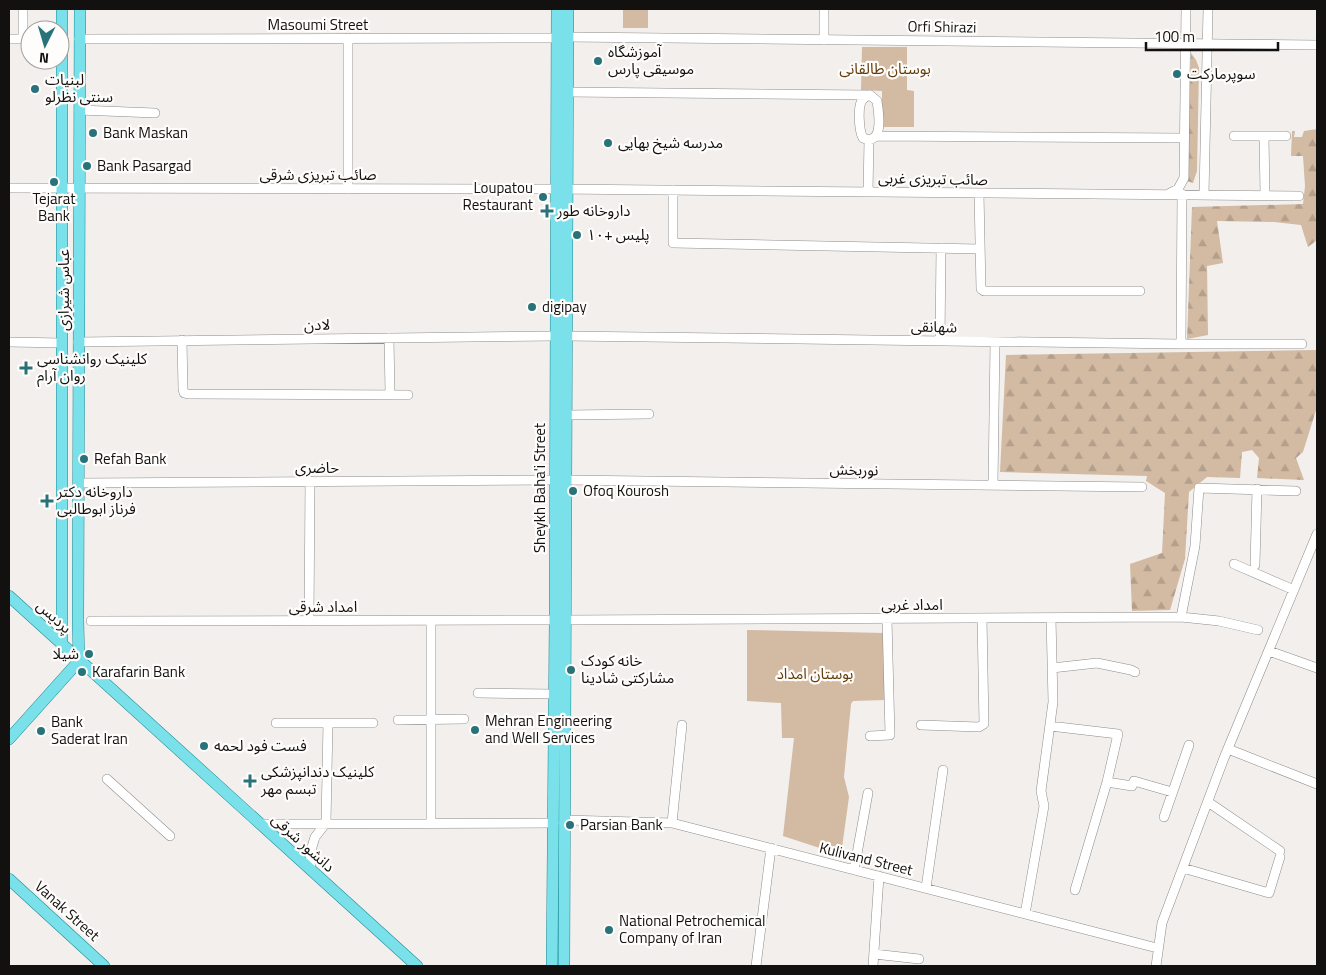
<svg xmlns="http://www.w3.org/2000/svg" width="1326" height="975" viewBox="0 0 1326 975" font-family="'Titillium Web','Noto Sans Arabic',sans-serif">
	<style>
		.forest { fill: url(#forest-firs) }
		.park { fill: #d2baa3 }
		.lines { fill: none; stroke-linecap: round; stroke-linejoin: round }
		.minor-casing { stroke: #8f8c8a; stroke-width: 10 }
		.major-casing { stroke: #1c8b95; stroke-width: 12 }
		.minor { stroke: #fff; stroke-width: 9 }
		.major { stroke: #7ae0ea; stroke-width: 11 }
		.poi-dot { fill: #287279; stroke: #fffdfb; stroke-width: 2 }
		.labels { text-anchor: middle; stroke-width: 4.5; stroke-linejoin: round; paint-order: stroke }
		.street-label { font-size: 15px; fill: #121110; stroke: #fffdfb }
		.poi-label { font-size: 15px; fill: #121110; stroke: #fffdfb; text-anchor: start }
		.park-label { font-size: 15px; fill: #623c0b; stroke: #fffdfb }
	</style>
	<defs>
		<pattern id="forest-firs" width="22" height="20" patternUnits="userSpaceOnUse" patternTransform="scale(1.25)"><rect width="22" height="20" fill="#d2baa3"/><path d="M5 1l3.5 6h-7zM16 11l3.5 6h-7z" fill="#b39f8b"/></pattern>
	</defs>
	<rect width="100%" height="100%" fill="#f2efed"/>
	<path class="forest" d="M1191,53l5,7 3,8 -2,103 -4,12 -6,-2z
		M1317,129v111l-9,7 -7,-22 -27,-3 -57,-1 6,42 -16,3 1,69 -21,4 5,-132 111,-3 2,-18 -2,-30h-12l1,-25h3l-1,6h8l2,-6z
		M1317,350v57l-14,45 -7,6 8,22 -47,-2 2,-20 -7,-8 -10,2 -2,26 -33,-1 -18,15 -4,67 -15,51 -38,1 -2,-47 32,-11 3,-60 -19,-12 1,-5 -147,-4 6,-117z"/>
	<path class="park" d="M623,9h25v19h-25z
		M862,47h45v43l7,1v36h-30l-2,-2v-34l-21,-1z
		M747,630l137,3 1,67 -32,1 -2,3 -7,73 5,20 -8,58 -58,-19 11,-98h-12l-1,-35 -34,-2z"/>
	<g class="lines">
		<g class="minor-casing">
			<path id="minor" d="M567,37l750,8
				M9,39h21
				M23,39v-30
				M79,39l478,-1
				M824,40v-31
				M567,92l303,3
				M870,95l7,6c2,13 7,45 -14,37 -4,-7 -6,-33 0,-39 2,-2 5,-3 7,-4z
				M79,110l76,3
				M877,136l307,2
				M1234,136h52
				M1264,136l1,59
				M9,188l547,1 743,7
				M348,189v-151
				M673,190v53l307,6
				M868,192l1,-52
				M979,193l2,96 3,2h156
				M1170,193l8,-4 6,-11 2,-169
				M1204,195l4,-186
				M566,336l615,8h121
				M389,338l1,56
				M182,340l1,49 1,4 4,1 220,1
				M940,341l1,-93
				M9,342l53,1
				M78,342l477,-6
				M1181,344l1,-150
				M566,415l83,-1
				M566,480l576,7
				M78,483l477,-3
				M993,485l2,-143
				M1234,564l60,26
				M1255,565l2,-76
				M1181,617l14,-71 4,-58 97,3
				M565,620l616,-3 38,4 39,9
				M91,621l464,-1
				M309,621l1,-140
				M1269,651l48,17
				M1052,668l45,-5 34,7 4,2
				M478,693l77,1
				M398,720l66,-1
				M276,723h97
				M921,725l58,2 5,-3 -2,-106
				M1050,726l68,8 -11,48 -32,108
				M870,736l20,-1 -3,-116
				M1228,749l89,35
				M107,779l63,57
				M1107,782l25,4 2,-5 38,11
				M1208,802l72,49
				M1164,817l25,-72
				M565,820l107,3 485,125
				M431,823v-202
				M672,823l10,-98
				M260,824l294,-1
				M1183,868l86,25 11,-36
				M311,870l-1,-10 2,-13 3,-10 11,-14 2,-100
				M854,870l14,-77
				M926,888l17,-118
				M1025,914l19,-108 -3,-15 12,-89 -2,-84
				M874,954l45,5
				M756,966l15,-118
				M873,966l6,-90
				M1156,966l6,-43 62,-165 93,-224"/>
		</g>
		<g class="major-casing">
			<path id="major" d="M9,596l408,370
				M62,645v-636
				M9,739l70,-78 -1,-41 2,-611
				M9,879l95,87
				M552,966l3,-346 2,-611
				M564,966l4,-957"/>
		</g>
		<use href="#minor" class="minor"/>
		<use href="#major" class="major"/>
	</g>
	<g class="poi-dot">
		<circle cx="598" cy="61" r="5"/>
		<circle cx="1177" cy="74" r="5"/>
		<circle cx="35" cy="89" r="5"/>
		<circle cx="93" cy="133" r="5"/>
		<circle cx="608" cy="143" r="5"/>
		<circle cx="87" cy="166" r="5"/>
		<circle cx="54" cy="182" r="5"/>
		<circle cx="543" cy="197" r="5"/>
		<path d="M544.5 203.5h5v5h5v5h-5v5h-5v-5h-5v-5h5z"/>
		<circle cx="577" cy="235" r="5"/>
		<circle cx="532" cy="307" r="5"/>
		<path d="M23.5 360.5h5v5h5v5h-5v5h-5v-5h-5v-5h5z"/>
		<circle cx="84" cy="459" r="5"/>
		<circle cx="573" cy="491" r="5"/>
		<path d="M44.5 493.5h5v5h5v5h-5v5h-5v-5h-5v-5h5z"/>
		<circle cx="89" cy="654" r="5"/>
		<circle cx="571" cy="670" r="5"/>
		<circle cx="82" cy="672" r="5"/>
		<circle cx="475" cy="730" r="5"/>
		<circle cx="41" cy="731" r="5"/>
		<circle cx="204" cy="746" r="5"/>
		<path d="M247.5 773.5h5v5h5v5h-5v5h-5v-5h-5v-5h5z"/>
		<circle cx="570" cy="825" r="5"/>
		<circle cx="609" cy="930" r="5"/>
	</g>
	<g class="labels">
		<g class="street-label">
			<text x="318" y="30">Masoumi Street</text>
			<text transform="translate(942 27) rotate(1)" y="5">Orfi Shirazi</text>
			<text x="318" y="180">صائب تبریزی شرقی</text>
			<text transform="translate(933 179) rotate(1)" y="5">صائب تبریزی غربی</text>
			<text transform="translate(64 290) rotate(-90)" y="5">عباس شیرازی</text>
			<text transform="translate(317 325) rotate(-1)" y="5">لادن</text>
			<text transform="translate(934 327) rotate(1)" y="5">شهانقی</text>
			<text x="317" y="473">حاضری</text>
			<text transform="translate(854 470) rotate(1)" y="5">نوربخش</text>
			<text transform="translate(540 488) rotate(-90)" y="5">Sheykh Baha'i Street</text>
			<text x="912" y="610">امداد غربی</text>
			<text x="323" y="612">امداد شرقی</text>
			<text transform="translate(54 617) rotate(42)" y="5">پردیس</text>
			<text transform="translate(303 843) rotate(42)" y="5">دانشور شرقی</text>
			<text transform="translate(866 859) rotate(14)" y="5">Kulivand Street</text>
			<text transform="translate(67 911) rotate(42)" y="5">Vanak Street</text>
		</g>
		<g class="poi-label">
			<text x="608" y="57">آموزشگاه<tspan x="608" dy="17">موسیقی پارس</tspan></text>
			<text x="1187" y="79">سوپرمارکت</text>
			<text x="45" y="85">لبنیات<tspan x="45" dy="17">سنتی نظرلو</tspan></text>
			<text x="103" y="138">Bank Maskan</text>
			<text x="618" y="148">مدرسه شیخ بهایی</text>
			<text x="97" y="171">Bank Pasargad</text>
			<text x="533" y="193" text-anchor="end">Loupatou<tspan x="533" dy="17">Restaurant</tspan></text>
			<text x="54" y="204" text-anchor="middle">Tejarat<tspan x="54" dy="17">Bank</tspan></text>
			<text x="557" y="216">داروخانه طور</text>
			<text x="587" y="240">پلیس +۱۰</text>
			<text x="542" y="312">digipay</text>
			<text x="37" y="364">کلینیک روانشناسی<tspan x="37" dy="17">روان آرام</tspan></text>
			<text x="94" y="464">Refah Bank</text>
			<text x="583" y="496">Ofoq Kourosh</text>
			<text x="57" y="497">داروخانه دکتر<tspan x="57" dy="17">فرناز ابوطالبی</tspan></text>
			<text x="79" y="659" text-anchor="end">شیلا</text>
			<text x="581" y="666">خانه کودک<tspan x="581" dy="17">مشارکتی شادینا</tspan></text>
			<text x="92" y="677">Karafarin Bank</text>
			<text x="485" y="726">Mehran Engineering<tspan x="485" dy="17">and Well Services</tspan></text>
			<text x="51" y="727">Bank<tspan x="51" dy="17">Saderat Iran</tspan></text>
			<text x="214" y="751">فست فود لحمه</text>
			<text x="261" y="777">کلینیک دندانپزشکی<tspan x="261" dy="17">تبسم مهر</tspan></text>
			<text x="580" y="830">Parsian Bank</text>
			<text x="619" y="926">National Petrochemical<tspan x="619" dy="17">Company of Iran</tspan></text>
		</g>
		<g class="park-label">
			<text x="885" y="74">بوستان طالقانی</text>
			<text x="815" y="679">بوستان امداد</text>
		</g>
	</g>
	<rect width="1326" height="975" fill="none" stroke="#121110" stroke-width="20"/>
	<g transform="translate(45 45) rotate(185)"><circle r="24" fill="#fffdfb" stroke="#a09f9d"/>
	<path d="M0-4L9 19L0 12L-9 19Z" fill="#287279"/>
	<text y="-8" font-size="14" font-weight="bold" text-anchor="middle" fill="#121110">N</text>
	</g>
	<path d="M1146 42v8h132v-8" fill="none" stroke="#121110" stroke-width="2.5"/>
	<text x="1154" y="42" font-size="15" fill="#121110" stroke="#fffdfb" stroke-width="4" paint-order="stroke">100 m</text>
</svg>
